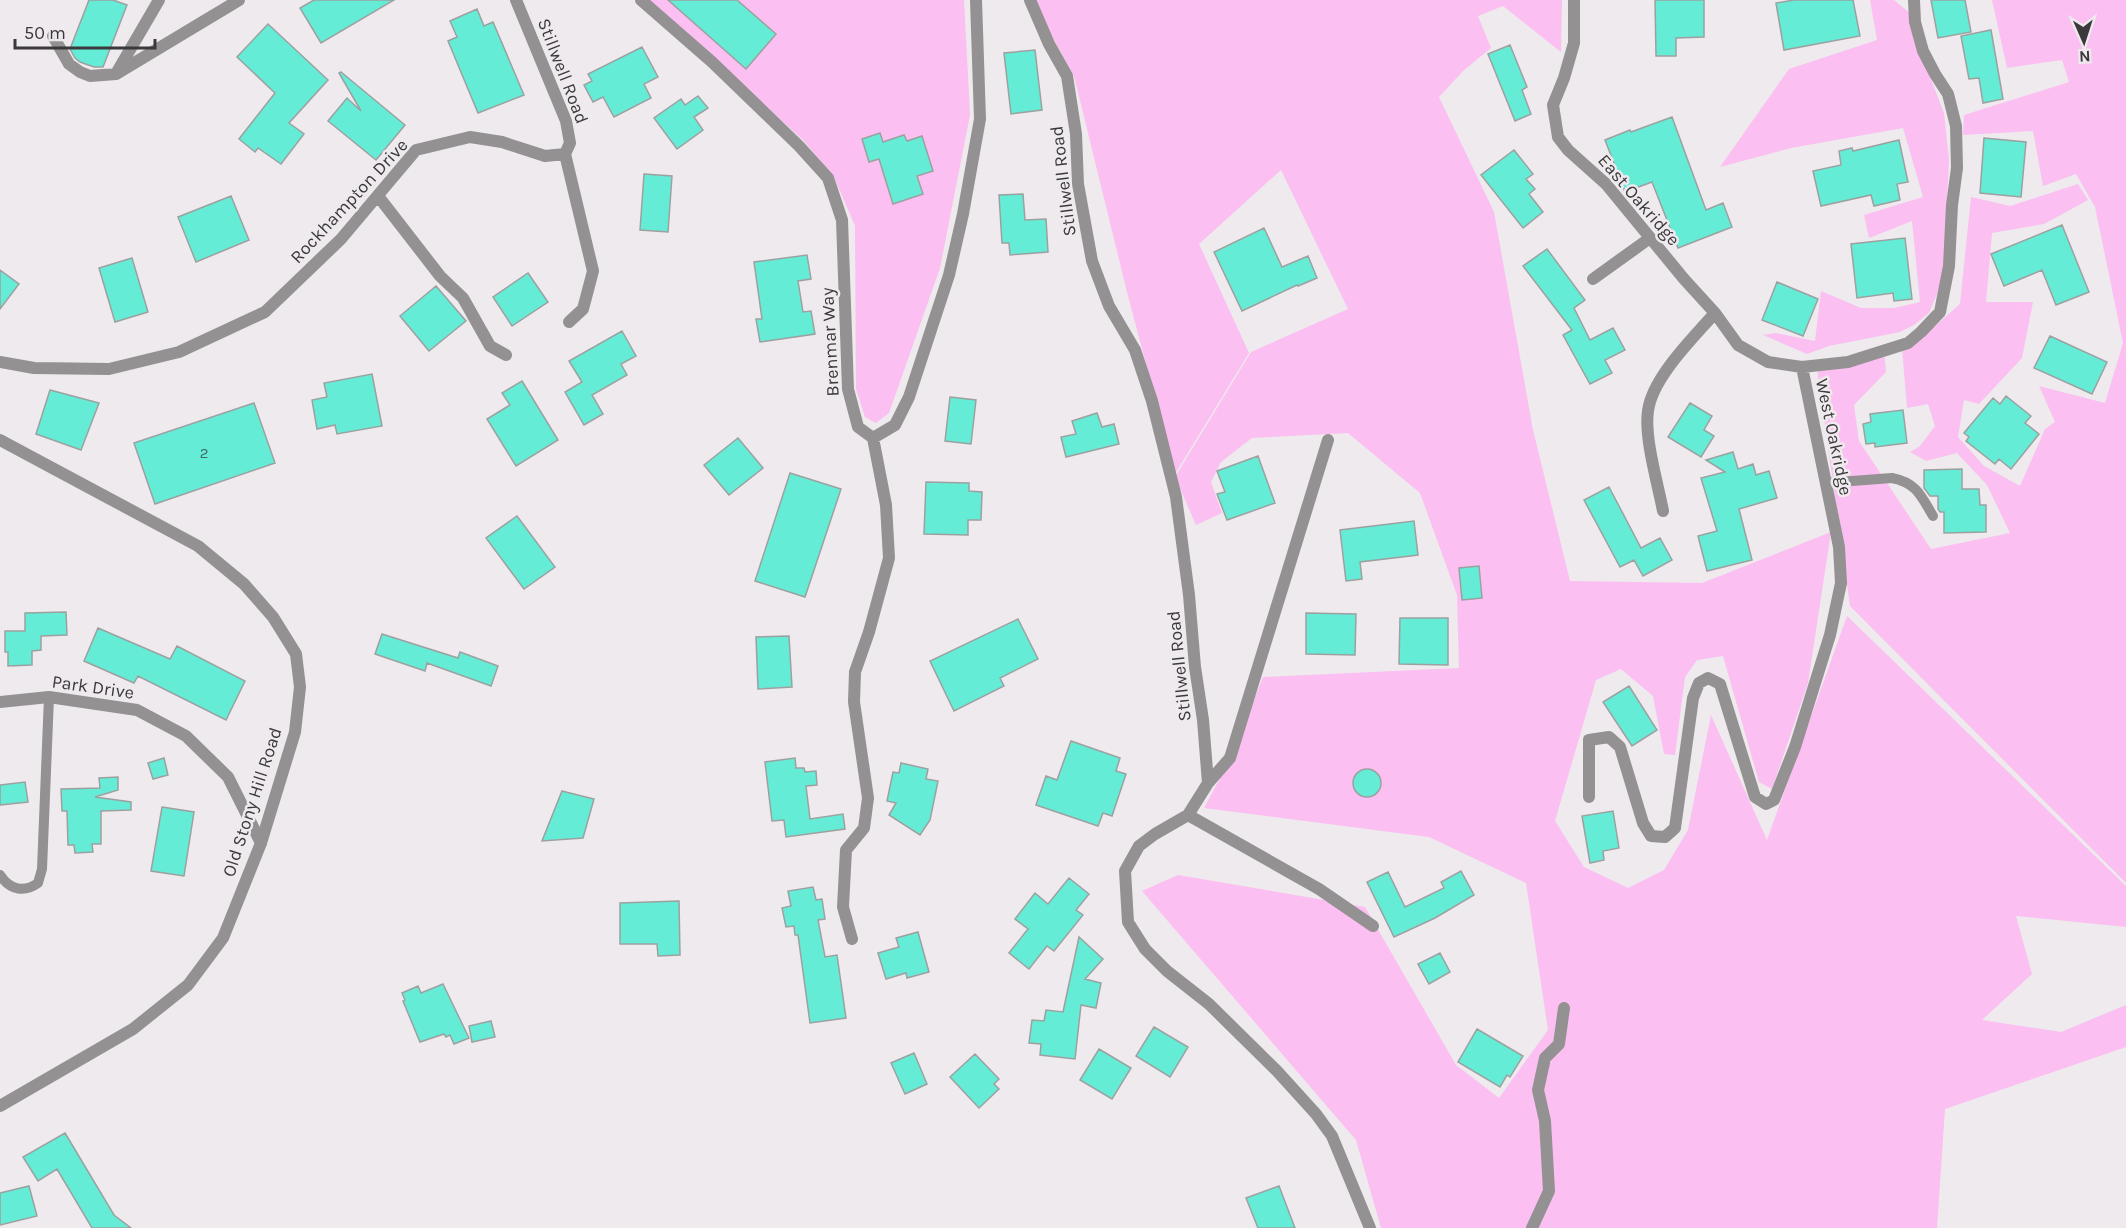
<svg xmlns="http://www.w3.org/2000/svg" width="2126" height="1228" viewBox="0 0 2126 1228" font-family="Karla,sans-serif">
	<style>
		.green { fill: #fbbff2 }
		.building { fill: #65ecd7; stroke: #9ca1a0; stroke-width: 1.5 }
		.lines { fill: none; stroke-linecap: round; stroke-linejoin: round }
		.service { stroke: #939192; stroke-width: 10 }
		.minor { stroke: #939192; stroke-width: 12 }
		.tertiary { stroke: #939192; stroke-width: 12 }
		.labels { text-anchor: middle; stroke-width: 5; stroke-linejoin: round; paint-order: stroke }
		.number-label { font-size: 15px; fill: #466662 }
		.street-label { font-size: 18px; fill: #3b393b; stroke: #eeeaed }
	</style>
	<rect width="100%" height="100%" fill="#eeeaed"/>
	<path class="green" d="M648,0h316l6,115 -30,153 -51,145 -13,10 -11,-6 -9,-28 -1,-163 -21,-49 -31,-37z
		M1032,0h530l-1,52 -58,-46 -25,10 13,32 -28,23 -24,26 55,115 39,218 37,151 132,2 129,-51 -23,151 -36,106 -13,-7 -36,-126 -26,4 -12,17 -10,78 -11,-1 -11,-58 -32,-27 -25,11 -41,141 29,46 44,21 36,-18 24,-40 23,-115 56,125 80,-224 279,270v41l-110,-11 16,58 -50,46 79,12 65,-27v42l-181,62 -8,119h-556l-25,-88 -214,-249 36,-16 187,32 91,158 43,33 49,-68 -22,-147 -97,-46 -225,-29 29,-54 30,-77 196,-9 -2,-73 -37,-102 -72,-60 -96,5 -31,24 -10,20 11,31 -26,12 -21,-48 76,-125 97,-43 -67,-139 -82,74 50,109 -74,121 -48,-182 -53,-216z
		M1870,0h24l17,14 4,25 29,74 5,47 -5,104 -6,28 -9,21 -15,12 -14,7 -71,14 -22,8 -44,-19 12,-2 40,8 6,-50 40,17h33l26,-6 -8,-81 -43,17 -5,-23 59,-18 -20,-69 -112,20 -71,19 69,-98 88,-29z
		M1992,0h134v883l-276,-277 -33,-238 67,-16 2,20 -32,33 5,36 72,108 79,-16 -23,-48 -30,-32 -31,8 -16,-9 10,-6 15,-20 -7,-22 -21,4 -5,-60 14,-5 44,-39 11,-107 39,9 68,-22 10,16 -44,24 -52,9 -6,69h47l-11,56 -43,46 -15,-4 -6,37 26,29 36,20 25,-57 10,-7 -16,-36 66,17 18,-60 -28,-136 -19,-33 -33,12 -10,-55 -70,4 1,-20 105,-33 -7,-22 -55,8z"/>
	<path class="building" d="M89,0h24l14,5 -24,62h-9l-14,-5 -5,-4 -5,-9z
		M314,0h80l-73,43 -21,-35z
		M668,0h69l39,34 -30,35z
		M1655,0h49v37l-28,1v18h-20z
		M1794,0h59l7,36 -76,14 -8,-47z
		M1931,0h34l6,32 -33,6z
		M477,9l7,17 9,-4 31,73 -46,18 -30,-72 9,-4 -7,-16z
		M268,24l60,56 -39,43 15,11 -23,30 -23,-16 -3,4 -16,-13 36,-46 -38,-36z
		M1991,30l12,69 -20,4 -4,-25 -10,1 -8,-43z
		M1510,45l17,42 -5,3 9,24 -16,7 -27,-67z
		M642,47l16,30 -14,7 7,14 -37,19 -11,-20 -10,5 -9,-17 8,-4 -4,-7z
		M1035,50l7,60 -31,4 -7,-61z
		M341,72l64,53 -29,35 -48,-39 19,-23 14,13 -22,-38z
		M698,96l10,12 -14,9 9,13 -26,19 -23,-31 27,-19 4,6z
		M1672,117l34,93 17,-7 9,24 -54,21 -26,-66 -27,10 -20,-52 25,-10 1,2z
		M880,133l3,9 21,-7 3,6 15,-5 11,35 -16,5 6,18 -30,10 -14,-45 -10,3 -7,-23z
		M1984,138l42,4 -5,55 -41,-4z
		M1899,140l9,42 -11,2 3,16 -26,6 -3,-11 -50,11 -8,-35 28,-6 -2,-14 13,-3 1,3z
		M1514,150l19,24 -7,5 9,10 -6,5 14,18 -20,16 -42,-53z
		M644,174l28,2 -4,56 -28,-2z
		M1023,194l2,26 21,-1 2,33 -38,3 -1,-12h-7l-3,-48z
		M231,196l18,44 -53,22 -18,-45z
		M2062,225l27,67 -33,13 -14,-35 -38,16 -13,-32z
		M1264,228l18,39 26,-11 9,22 -19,8 -1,-1 -55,26 -28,-59z
		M1905,238l7,61 -18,2 -1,-8 -36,5 -6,-54z
		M1547,249l38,51 -11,8 16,32 23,-12 12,22 -20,10 7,13 -22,11 -27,-49 9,-5 -49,-64z
		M807,255l4,24 -13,2 5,31 8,-1 4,23 -55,8 -4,-23h6l-8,-57z
		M132,258l16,54 -33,10 -16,-54z
		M0,270l19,14 -19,25z
		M528,273l20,29 -36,24 -19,-29z
		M1777,282l41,17 -15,37 -41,-16z
		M436,286l30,35 -37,30 -29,-35z
		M622,331l14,25 -15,8 6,11 -35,20 11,19 -19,11 -19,-33 17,-10 -13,-21z
		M2050,336l57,26 -15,32 -58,-26z
		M372,374l10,52 -45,8 -2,-9 -18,4 -5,-29 15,-3 -3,-14z
		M522,381l36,59 -42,26 -29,-47 23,-14 -8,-12z
		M50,390l49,13 -18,47 -45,-16z
		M2006,396l25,20 -6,7 14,11 -28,35 -12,-10 -4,5 -29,-23 3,-4 -5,-4 29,-35 7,6z
		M950,397l26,3 -5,44 -26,-3z
		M254,403l21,60 -120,41 -21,-61z
		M1690,403l22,13 -8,14 10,6 -13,21 -33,-20z
		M1903,410l4,33 -32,4v-4l-9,1 -3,-20 8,-2 -1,-8z
		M1097,413l5,14 12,-3 5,20 -53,13 -5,-20 15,-3 -4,-13z
		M738,438l25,30 -34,27 -25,-30z
		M1733,452l5,17 15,-5 3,11 13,-4 8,27 -38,11 13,51 -45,11 -9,-35 19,-5 -16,-53 24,-6 -19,-12z
		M1258,456l17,47 -48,17 -10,-26 8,-2 -8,-21z
		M1962,469v20h17l1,16h6v27l-42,1v-21h-4l-2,-3v-13h-8l-6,-8v-18z
		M790,473l51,16 -36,108 -50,-16z
		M926,482l43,1v8l13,1 -1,28h-13v15l-44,-1z
		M1609,487l32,61 19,-10 12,22 -29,16 -9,-16 -14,7 -36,-67z
		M517,516l38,51 -31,22 -38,-51z
		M1414,521l4,34 -58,7 2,17 -16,2 -6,-51z
		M1479,566l3,32 -20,2 -3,-32z
		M66,612l1,23 -26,1v14l-9,1v14l-24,1v-14h-3v-21h20v-18z
		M1306,613l50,1 -1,41 -49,-1z
		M1400,618h48v47l-49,-1z
		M1018,619l20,40 -38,19 4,8 -50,25 -24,-50z
		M98,628l72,31 7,-13 68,35 -19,39 -88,-44 -4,7 -50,-22z
		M382,634l76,24 2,-6 38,14 -7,20 -64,-23 -2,8 -50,-17z
		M789,636l3,51 -34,2 -2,-52z
		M1629,686l28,44 -25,16 -29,-44z
		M1071,741l49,17 -4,13 10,3 -14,42 -9,-3 -5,13 -62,-21 10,-29 11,4z
		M164,758l4,17 -15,4 -5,-16z
		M795,758l1,10h8l1,4 11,-1 1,14 -11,1 4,33 33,-5 2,15 -59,8 -2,-17 -12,1 -7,-59z
		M901,763l27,6 -2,10 12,2 -8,39 -10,15 -31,-20 7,-12 -9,-2 6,-29 6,1z
		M1353 783a14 14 0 1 1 28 0a14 14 0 1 1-28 0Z
		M118,777v13l-23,7 36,5v8l-30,1v33h-9l1,8 -18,1 -1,-8h-6l-1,-34h-5l-1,-22 39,-1 -1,-10z
		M25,782l3,20 -28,3v-20z
		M562,791l32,8 -11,39 -41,3z
		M162,807l32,5 -10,64 -33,-5z
		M1613,811l6,37 -16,3 1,9 -14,3 -8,-47z
		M1461,871l13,24 -39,23 -41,19 -27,-55 21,-10 17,35 39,-19 -3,-6z
		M1069,878l20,16 -13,16 7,5 -29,36 -7,-5 -18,23 -20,-16 19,-24 -13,-10 20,-26 13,11z
		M813,887l3,13 6,-1 3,20 -7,1 7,37 12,-2 9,63 -36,5 -12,-88h-3l-1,-9 -8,1 -4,-19 9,-2 -3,-15z
		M679,901l1,54 -22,1 -1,-12h-37v-41z
		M918,932l11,40 -22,6 -1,-5 -20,6 -8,-26 21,-6 -3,-9z
		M1079,937l24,22 -18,20 16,4 -5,25 -15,-3 -6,54 -35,-4 1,-11 -12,-1 3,-23 12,1 2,-11 17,2z
		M1440,953l10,19 -21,12 -11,-20z
		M443,984l26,54 -15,6 -4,-9 -4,2 -2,-3 -24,8 -17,-41 2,-1 -3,-7 16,-7 3,7z
		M491,1021l4,16 -23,5 -3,-16z
		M1154,1027l34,20 -18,30 -34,-21z
		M1477,1029l46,27 -13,21 -3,-2 -7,12 -42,-25z
		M1099,1049l32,19 -19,31 -32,-19z
		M914,1053l13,31 -22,10 -14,-31z
		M975,1054l24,25 -5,5 5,5 -20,19 -29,-31z
		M65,1133l49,82 17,13h-39l-35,-59 -19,12 -15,-24z
		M29,1186l8,30 -37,9v-32z
		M1279,1186l16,42h-37l-12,-30z"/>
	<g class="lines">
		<path class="service" d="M1825,483l67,-5c25,5 29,18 41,38
			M0,875c10,15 24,18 38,8l4,-14 7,-172"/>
		<path class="minor" d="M516,0l50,121 4,22 -5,11
			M641,0l71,62 87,84 29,32 14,42 6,169 10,38 15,11 22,-13 14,-28 40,-122 14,-61 17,-95 -4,-119
			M1030,0l19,44 18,32 9,58 2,50 14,77 17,45 26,44 17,51 24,96 13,98 6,72 8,53 5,63 -20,32 -33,19 -16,12 -14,25 3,51 17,27 22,22 42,33 68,67 39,43 16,22 38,92
			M1574,0v43l-10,35 -11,27 5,32 10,13 38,34 78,95 31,34 23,32 30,17 34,5
			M53,36l16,28 11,8 10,4 26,-2 123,-74
			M117,72l42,-72
			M565,154l28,117 -10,38 -14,13
			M378,196l62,80 23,22 27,48 16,9
			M1593,279l57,-41
			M0,362l34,6 75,1 70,-17 86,-40 76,-73 75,-89 54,-13 32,5 43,14 20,-2
			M1663,511c-5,-27 -19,-73 -15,-100 4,-33 45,-73 67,-98
			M0,702l49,-5 88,13 49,26 42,41 33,66
			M1208,783l22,-25 98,-318
			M1589,797v-57l20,-3 11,10 23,76 8,13 14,1 10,-9 18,-130 6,-15 9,-5 12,6 35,113 11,7 8,-4 21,-53 35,-112 11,-52 -2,-36 -37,-180 46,-5 60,-19 13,-11 19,-20 9,-46 3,-61 5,-37 -1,-42 -8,-32 -13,-20 -12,-23 -8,-29 -1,-22
			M1188,815l131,74 54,37
			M852,939l-9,-32 3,-57 18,-22 4,-30 -14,-96 1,-30 14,-40 20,-74 -3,-53 -13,-67
			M1532,1228l17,-37 -4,-70 -7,-31 7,-32 14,-14 5,-36"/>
		<path class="tertiary" d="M0,440l198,106 46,38 29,33 23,37 4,33 -5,45 -34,111 -38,95 -35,47 -55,44 -133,77"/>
	</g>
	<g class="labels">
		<g class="number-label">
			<text x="204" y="458">2</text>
		</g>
		<g class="street-label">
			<text transform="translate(563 71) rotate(69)" y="6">Stillwell Road</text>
			<text transform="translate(1063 181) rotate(-97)" y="6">Stillwell Road</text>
			<text transform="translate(1639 200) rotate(49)" y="6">East Oakridge</text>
			<text transform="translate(349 201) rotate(-47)" y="6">Rockhampton Drive</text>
			<text transform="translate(830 342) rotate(-93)" y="6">Brenmar Way</text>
			<text transform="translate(1834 437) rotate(78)" y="6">West Oakridge</text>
			<text transform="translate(1179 666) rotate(-96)" y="6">Stillwell Road</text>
			<text transform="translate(93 687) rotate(8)" y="6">Park Drive</text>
			<text transform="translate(252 802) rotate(-72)" y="6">Old Stony Hill Road</text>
		</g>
	</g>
	<g transform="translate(2084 42) rotate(177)" stroke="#eeeaed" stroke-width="4.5" paint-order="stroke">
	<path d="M0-4.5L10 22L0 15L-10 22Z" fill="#3b393b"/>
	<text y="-9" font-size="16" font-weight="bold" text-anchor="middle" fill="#3b393b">N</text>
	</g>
	<path d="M15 39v9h140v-9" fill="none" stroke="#3b393b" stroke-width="3"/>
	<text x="24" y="39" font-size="18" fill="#3b393b" stroke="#eeeaed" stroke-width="4.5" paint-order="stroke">50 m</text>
</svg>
